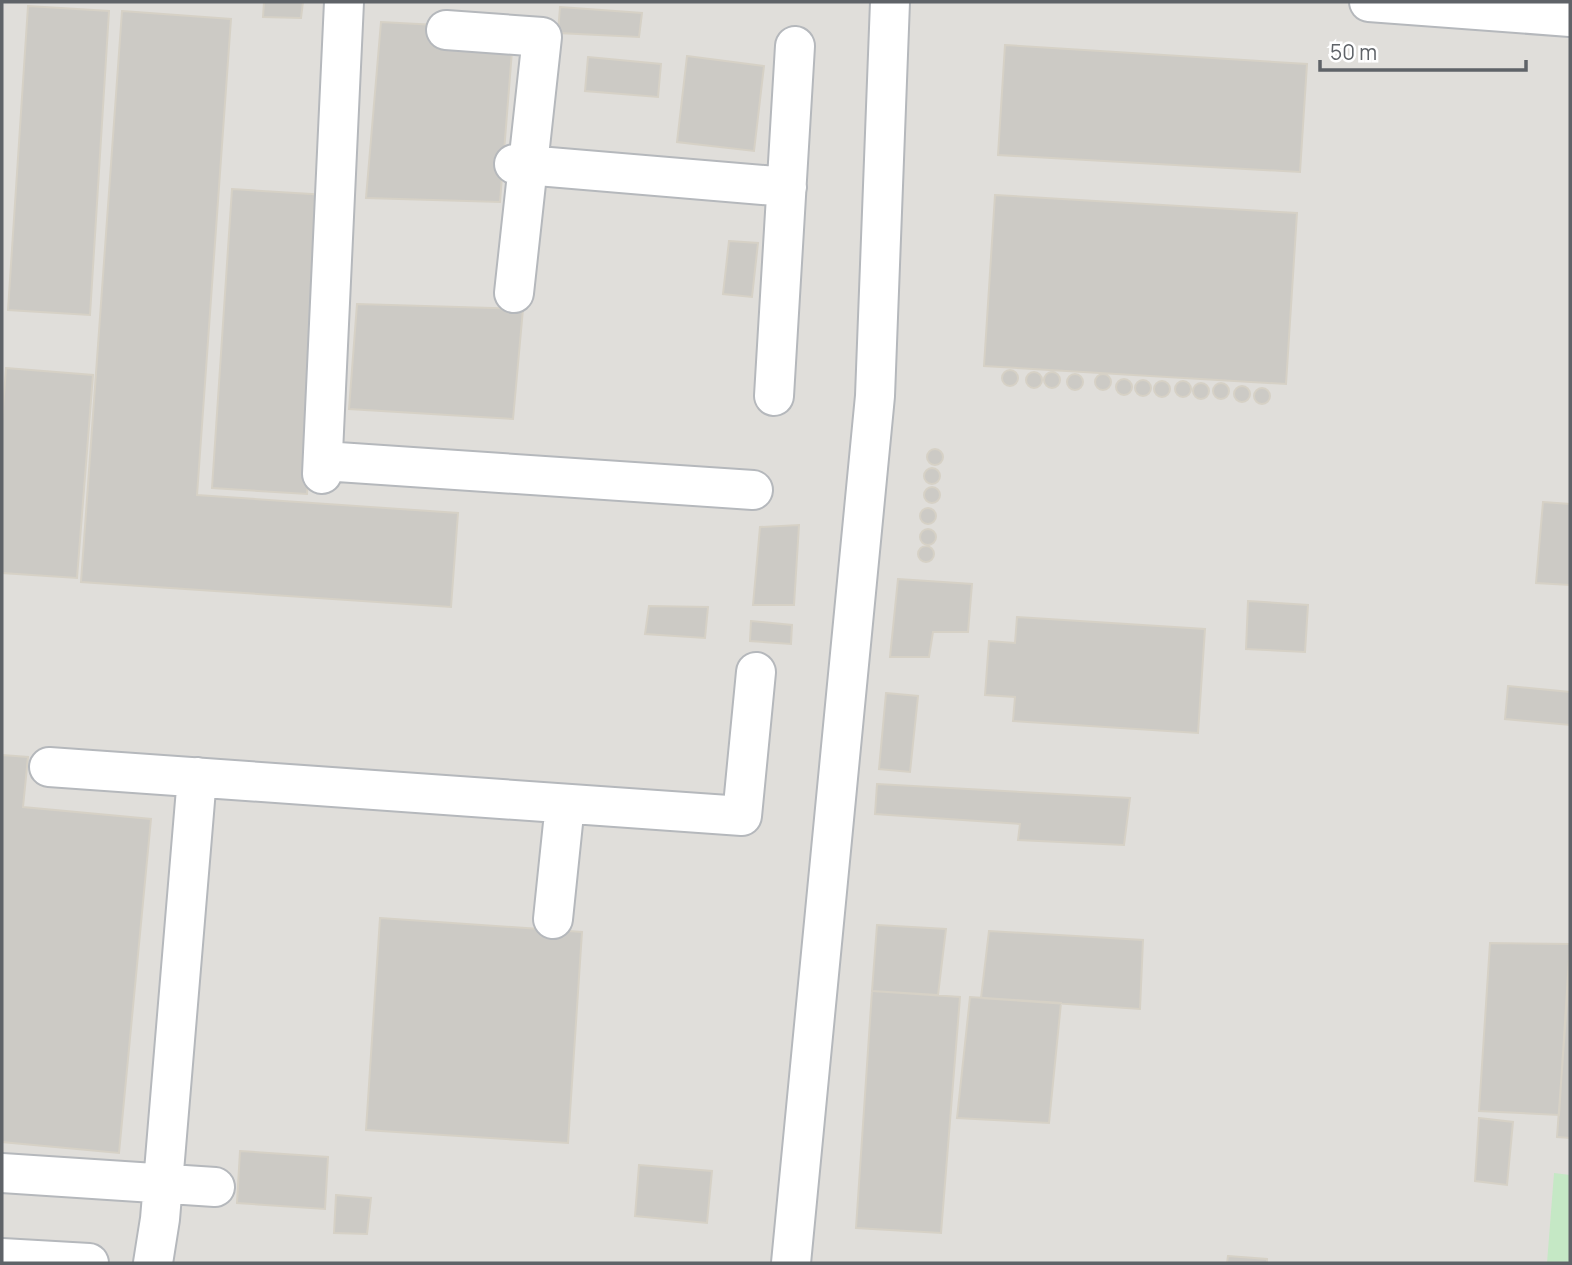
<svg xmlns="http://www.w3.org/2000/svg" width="1572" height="1265" viewBox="0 0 1572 1265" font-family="Manrope,sans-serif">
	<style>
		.industrial { fill: #e0deda }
		.green { fill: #c5e8c5 }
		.building { fill: #cccac5; stroke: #d6d1c6; stroke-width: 2 }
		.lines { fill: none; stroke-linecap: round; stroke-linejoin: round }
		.minor-casing { stroke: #b5b8bc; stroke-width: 42 }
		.minor { stroke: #fff; stroke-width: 38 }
	</style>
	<rect width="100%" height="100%" fill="#f1efe8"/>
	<path class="industrial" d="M2,2h1568v1261h-1568z"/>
	<path class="green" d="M1554,1173l16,2v88h-23z"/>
	<path class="building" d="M264,2h39l-2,16 -38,-1z
		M28,6l81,5 -19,304 -82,-5z
		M560,7l82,6 -3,24 -81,-4z
		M122,11l109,8 -34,476 261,18 -7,94 -370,-25z
		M381,22l56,3 75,26 -12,151 -134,-4z
		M1005,45l302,19 -7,108 -302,-17z
		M687,56l77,10 -10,85 -77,-9z
		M588,57l73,7 -3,33 -73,-6z
		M232,189l95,6 -20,299 -95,-6z
		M995,195l302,18 -11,171 -302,-18z
		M729,241l29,2 -6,54 -29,-3z
		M357,304l166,5 -10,110 -164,-10z
		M6,368l87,7 -16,203 -75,-5v-151z
		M1002 378a8 8 0 1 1 16 0a8 8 0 1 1-16 0Z
		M1026 380a8 8 0 1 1 16 0a8 8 0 1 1-16 0Z
		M1044 380a8 8 0 1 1 16 0a8 8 0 1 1-16 0Z
		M1067 382a8 8 0 1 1 16 0a8 8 0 1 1-16 0Z
		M1095 382a8 8 0 1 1 16 0a8 8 0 1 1-16 0Z
		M1116 387a8 8 0 1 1 16 0a8 8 0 1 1-16 0Z
		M1135 388a8 8 0 1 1 16 0a8 8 0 1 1-16 0Z
		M1154 389a8 8 0 1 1 16 0a8 8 0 1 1-16 0Z
		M1175 389a8 8 0 1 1 16 0a8 8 0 1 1-16 0Z
		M1193 391a8 8 0 1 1 16 0a8 8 0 1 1-16 0Z
		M1213 391a8 8 0 1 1 16 0a8 8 0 1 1-16 0Z
		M1234 394a8 8 0 1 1 16 0a8 8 0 1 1-16 0Z
		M1254 396a8 8 0 1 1 16 0a8 8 0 1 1-16 0Z
		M927 457a8 8 0 1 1 16 0a8 8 0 1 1-16 0Z
		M924 476a8 8 0 1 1 16 0a8 8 0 1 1-16 0Z
		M924 495a8 8 0 1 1 16 0a8 8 0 1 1-16 0Z
		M1543,502l27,2v81l-34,-2z
		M920 516a8 8 0 1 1 16 0a8 8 0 1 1-16 0Z
		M799,525l-5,80h-41l7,-78z
		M920 537a8 8 0 1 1 16 0a8 8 0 1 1-16 0Z
		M918 554a8 8 0 1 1 16 0a8 8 0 1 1-16 0Z
		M898,579l74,5 -4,48h-35l-4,25h-39z
		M1248,601l60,4 -3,47 -59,-3z
		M649,606l59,1 -3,31 -60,-4z
		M1017,617l188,12 -7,104 -185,-12 2,-24 -30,-2 4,-54 26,2z
		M751,621l41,4 -1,19 -41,-3z
		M1508,686l62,6v33l-65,-6z
		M886,693l32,3 -8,76 -31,-3z
		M2,755l26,2 -5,50 128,12 -32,334 -117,-11z
		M877,784l253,14 -6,47 -106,-5 2,-16 -145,-10z
		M380,918l202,14 -14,211 -202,-13z
		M877,925l69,4 -8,66 -66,-4z
		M989,931l154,9 -3,69 -159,-11z
		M1490,943l80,1 -11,171 -80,-4z
		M1570,961v177l-13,-1z
		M872,991l88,6 -19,236 -85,-5z
		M970,997l91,6 -12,120 -92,-5z
		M1479,1118l34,4 -6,63 -32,-4z
		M240,1151l88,6 -3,52 -88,-6z
		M639,1165l73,6 -5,52 -72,-7z
		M336,1195l35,3 -4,36 -33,-1z
		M1228,1256l39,3v4h-40z"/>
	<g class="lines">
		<g class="minor-casing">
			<path id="minor" d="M1369,2l201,15
				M446,30l96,7 -28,256
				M514,164l273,23
				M774,396l21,-350
				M323,461l430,29
				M322,474l22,-472
				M49,767l693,49 14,-144
				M553,919l12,-115
				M2,1173l213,14
				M2,1258l87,5
				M153,1263l7,-44 37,-442
				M791,1263l84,-867 15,-394"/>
		</g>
		<use href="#minor" class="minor"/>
	</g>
	<rect width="1572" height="1265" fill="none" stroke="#5f6368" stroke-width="7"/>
	<path d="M1320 60v10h206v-10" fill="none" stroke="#5f6368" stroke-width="3.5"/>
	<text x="1330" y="60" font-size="21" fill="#5f6368" stroke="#ffffff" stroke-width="5" paint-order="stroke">50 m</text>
</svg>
